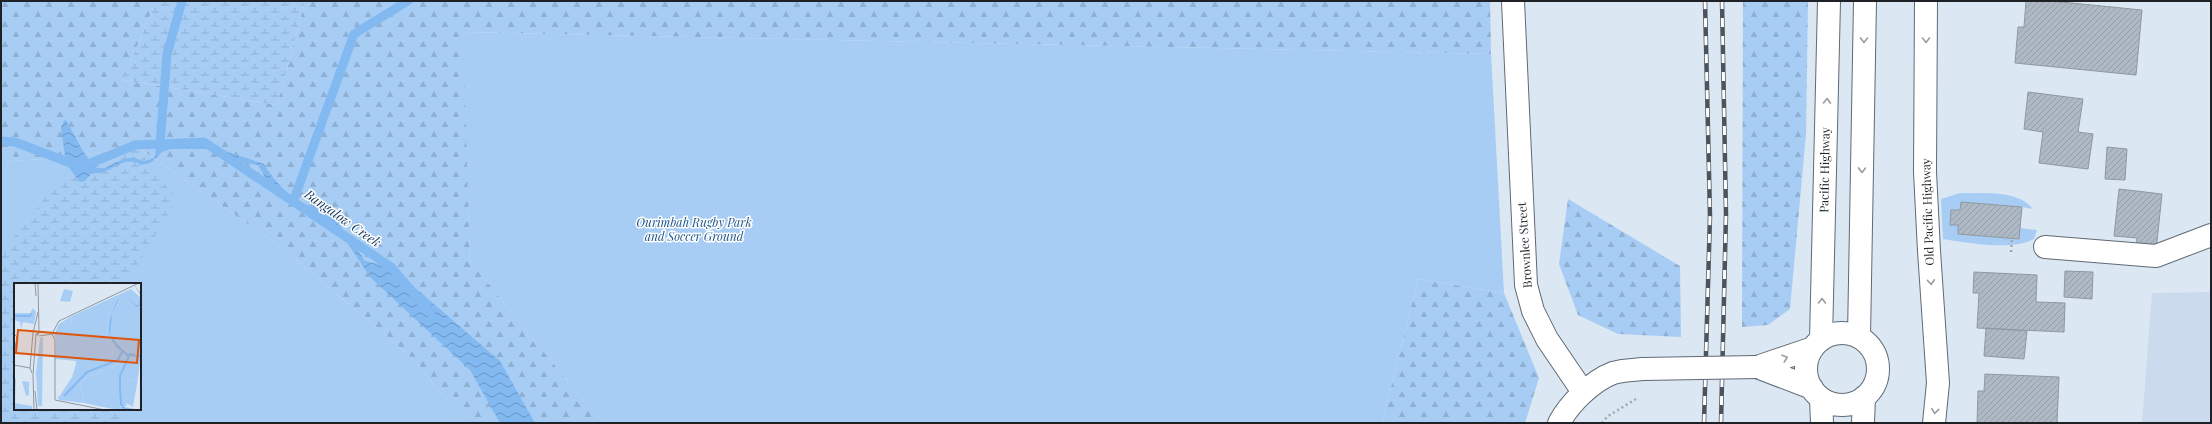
<svg xmlns="http://www.w3.org/2000/svg" width="2212" height="424" viewBox="0 0 2212 424" font-family="'Playfair Display',serif">
	<style>
		.built { fill: #cbdbed }
		.green { fill: #a7cdf5; fill-rule: evenodd }
		.forest { fill: url(#forest-firs) }
		.wetland { fill: url(#wetland-marsh) }
		.water { fill: url(#water-waves) }
		.lines { fill: none; stroke-linecap: round; stroke-linejoin: round }
		.stream { stroke: #83b9f1; stroke-width: 9 }
		.building { fill: url(#building-hatch); stroke: #8e98a3 }
		.minor-casing { stroke: #606a74; stroke-width: 24 }
		.major-casing { stroke: #606a74; stroke-width: 24 }
		.path { stroke: #9fa8b2; stroke-width: 2.5; stroke-dasharray: 2 3; stroke-linecap: butt }
		.minor { stroke: #fff; stroke-width: 22 }
		.major { stroke: #fff; stroke-width: 22 }
		.rail-casing { stroke: #4d535a; stroke-width: 4.5 }
		.rail { stroke: #fff; stroke-width: 3; stroke-dasharray: 9; stroke-linecap: butt }
		.major-bridge-casing { stroke: #606a74; stroke-width: 24; stroke-linecap: butt }
		.major-bridge { stroke: #fff; stroke-width: 22 }
		.oneway { stroke: #9a9c9e }
		.labels { text-anchor: middle; stroke-width: 3; stroke-linejoin: round; paint-order: stroke }
		.street-label { font-size: 12px; fill: #1e2227; stroke: #fff }
		.park-label { font-size: 12px; font-style: italic; fill: #1d5488; stroke: #fff }
		.water-label { font-size: 13px; font-style: italic; fill: #163c61; stroke: #fff }
		.inset-river { fill: none; stroke: #83b9f1; stroke-width: 2 }
		.inset-road { fill: none; stroke: #8f98a1; stroke-width: 1 }
		.view { fill: #de560d; fill-opacity: 0.15; stroke: #de560d; stroke-width: 2 }
		.inset-edge { fill: none; stroke: #1e2227; stroke-width: 2 }
	</style>
	<defs>
		<pattern id="forest-firs" width="22" height="20" patternUnits="userSpaceOnUse"><rect width="22" height="20" fill="#a7cdf5"/><path d="M5 1l3.5 6h-7zM16 11l3.5 6h-7z" fill="#8fb0d2"/></pattern>
		<pattern id="wetland-marsh" width="20" height="14" patternUnits="userSpaceOnUse"><rect width="20" height="14" fill="#a7cdf5"/><path d="M1 5h8M5 5V1M11 12h8M15 12V8" fill="none" stroke="#8fb0d2"/></pattern>
		<pattern id="water-waves" width="16" height="10" patternUnits="userSpaceOnUse"><rect width="16" height="10" fill="#83b9f1"/><path d="M0 5q4-4 8 0t8 0" fill="none" stroke="#6b96c3"/></pattern>
		<pattern id="building-hatch" width="6" height="6" patternUnits="userSpaceOnUse"><rect width="6" height="6" fill="#aeb9c5"/><path d="M-1 1l2-2M0 6l6-6M5 7l2-2" fill="none" stroke="#959fa9"/></pattern>
	</defs>
	<rect width="100%" height="100%" fill="#dbe7f3"/>
	<path class="built" d="M2211,292v131h-69l10,-130z"/>
	<path class="green" d="M462,32l1029,22 13,239 -86,-14 -36,144h-780l-132,-162z
		M135,145l150,105 127,108 54,65h-465v-261l81,-6zM15,284h125v125h-125z
		M1960,193c22,1 57,-4 73,16l-11,-2 -71,3 -1,14 8,1v9l60,5 2,-11 17,2 -3,9c-21,12 -67,4 -91,0l-2,-40z"/>
	<path class="forest" d="M1,1h155l-33,79 154,25 28,-104h1185l1,53 -1028,-22 7,229 132,162h-136l-54,-65 -127,-108 -150,-105 -53,11 -81,6z
		M1743,1h65l-2,133 -16,175 -22,16 -26,2z
		M1568,199l112,67 1,71 -63,-3 -40,-19 -19,-51z
		M1418,279l86,14 35,85 -14,45h-143z"/>
	<path class="wetland" d="M156,1h149l-28,104 -154,-25z
		M135,145l42,55 -51,84h-111v125h105v14h-119v-170l52,-65z"/>
	<path class="water" d="M65,119c11,16 17,36 32,49h8l16,-8 13,-3c10,6 11,4 21,0l1,-10 48,-3 60,20c8,14 26,35 41,40 8,3 13,3 20,8 18,13 28,31 40,49l26,6 109,94 35,62h-35l-30,-53 -99,-92 -31,-46 -25,-20 -21,-5 -28,-28 -8,-14 -29,-5 -21,-11h-37l-9,3 -10,10 -11,3c-14,-9 -24,2 -37,7 -4,1 -9,1 -13,2l-6,7 -5,1 -14,-18 -5,-37z"/>
	<g class="lines">
		<path class="stream" d="M1,141l14,1 66,25 54,-22 69,-3 187,125 40,47
			M160,144l7,-90 15,-53
			M293,202l61,-168 54,-33"/>
	</g>
	<path class="building" d="M2026,1h25l91,9 -6,65 -121,-12 3,-36h6z
		M2028,92l55,7 -5,33 15,2 -5,35 -49,-6 4,-31 -19,-3z
		M2107,147l20,2 -2,31 -20,-1z
		M2119,189l43,5 -6,57 -20,-2 1,-11 -23,-2z
		M1961,202l61,5 -3,32 -61,-5v-9h-8l1,-15h9z
		M2065,271l28,1 -1,27 -28,-2z
		M1974,272l63,3 -1,27 29,1 -1,29 -87,-4 2,-35h-6z
		M1986,328l41,3 -3,28 -40,-3z
		M1985,374l74,3 -2,46h-80l1,-32h6z"/>
	<g class="lines">
		<g class="minor-casing">
			<path id="minor" d="M1513,1l13,284 7,26 14,28 36,53
				M1926,1l-1,171 4,79 9,132 -4,40
				M2045,247l111,9 55,-21"/>
		</g>
		<g class="major-casing">
			<path id="major" d="M1806 369a36 36 0 1 1 72 0a36 36 0 1 1-72 0Z
				M1859,337l6,-336
				M1821,340l8,-339
				M1757,367l56,-19
				M1757,367l55,21
				M1821,399l1,24
				M1559,423c10,-19 33,-42 54,-50 9,-3 21,-3 30,-4
				M1863,423l1,-26"/>
		</g>
		<path class="path" d="M2011,252l1,-13
			M1602,423l6,-7 28,-17"/>
		<use href="#minor" class="minor"/>
		<use href="#major" class="major"/>
		<g class="rail-casing">
			<path id="rail" d="M1704,423l6,-207 -5,-215
				M1721,423l5,-209 -4,-213"/>
		</g>
		<use href="#rail" class="rail"/>
		<g class="major-bridge-casing">
			<path id="major-bridge" d="M1643,369l114,-2"/>
		</g>
		<use href="#major-bridge" class="major-bridge"/>
	</g>
	<defs><path id="oneway-chevron" d="M-2-3.5L2.5 0L-2 3.5" fill="none" stroke-width="1.6" stroke-linecap="round" stroke-linejoin="round"/></defs>
	<g class="oneway">
		<use href="#oneway-chevron" transform="translate(1864 40) rotate(91)"/>
		<use href="#oneway-chevron" transform="translate(1926 40) rotate(90)"/>
		<use href="#oneway-chevron" transform="translate(1827 101) rotate(-89)"/>
		<use href="#oneway-chevron" transform="translate(1862 170) rotate(91)"/>
		<use href="#oneway-chevron" transform="translate(1931 282) rotate(86)"/>
		<use href="#oneway-chevron" transform="translate(1822 301) rotate(-89)"/>
		<use href="#oneway-chevron" transform="translate(1785 358) rotate(-19)"/>
		<use href="#oneway-chevron" transform="translate(1935 411) rotate(96)"/>
	</g>
	<g class="labels">
		<g class="street-label">
			<text transform="translate(1825 170) rotate(-89)" y="4">Pacific Highway</text>
			<text transform="translate(1928 212) rotate(-92)" y="4">Old Pacific Highway</text>
			<text transform="translate(1525 245) rotate(-94)" y="4">Brownlee Street</text>
		</g>
		<g class="park-label">
			<text x="694" y="227">Ourimbah Rugby Park<tspan x="694" dy="14">and Soccer Ground</tspan></text>
		</g>
		<g class="water-label">
			<text transform="translate(343 218) rotate(35)" y="5">Bangalow Creek</text>
		</g>
	</g>
	<g transform="translate(14 283)">
		<rect width="127" height="127" fill="#dbe7f3"/>
		<path d="M50,6l9,2 -3,11 -10,-1zM117,6l10,9v57h-10l-19,-20 -1,-14 8,-20 -2,-3 -9,19 -2,20 7,10 -1,13 -56,-7v-13l5,1 3,-10 7,-6 1,-9zM124,95l-5,29 -9,-5 -3,-14 7,-7z" fill="#a7cdf5"/>
		<path d="M103,15l2,3 -7,18v16l19,20h10l-3,23 -10,3 -6,7 5,18h-8l-1,-7 2,-20 11,-21 -51,23 4,22 -25,-3 -2,-4 2,1 13,-20 4,-13v-3l-21,-2 1,-6 56,6 1,-12 -7,-10 2,-20zM19,25l3,4 -2,12 -11,-2 -2,7 -1,-7 -6,-2 1,-7h15zM58,33l-1,9 -7,6 -3,10 -5,-1 -2,-5 5,-11zM29,54l-1,69h-4l-2,-33 4,-35zM0,95l2,1 -1,24 17,3v4h-18zM8,98l7,1v13l-3,1z" fill="#a7cdf5"/>
		<path d="M125,29l1,35 -9,8 -2,-3 3,-5zM109,73l8,3 -11,20 -1,27 22,4h-23l-34,-7 -4,-22 40,-18z" fill="#a7cdf5"/>
		<path d="M119,0l8,11v6l-1,5 -3,2 -12,-12 -5,2 -2,3 -2,5 -4,9 -2,21 14,18h10v4l-1,-3 -9,-1 -12,-12 -3,-9 1,-13 7,-19 3,-3 5,-2 11,10h3l2,-9z" fill="#83b9f1"/>
		<path class="inset-river" d="M0,33h15l3,-2M102,62l11,10 14,1M115,73l-9,20v13l1,15 4,5 7,1M50,113l23,-24 31,-12 4,-8"/>
		<path class="inset-road" d="M21,0l1,13M24,0l1,50M0,51l3,3 -3,17M38,51l3,6v60l50,10M25,53l13,-2 7,-13 80,-38M0,82l16,3M18,90l-2,-5 3,-35 5,-21M21,108l2,19M20,127l-1,-35 3,-41 3,-1 -2,3"/>
		<path class="view" d="M4,47l121,10 -2,23 -121,-10z"/>
		<rect width="127" height="127" class="inset-edge"/>
	</g>
	<rect width="2212" height="424" fill="none" stroke="#1e2227" stroke-width="4"/>
</svg>
